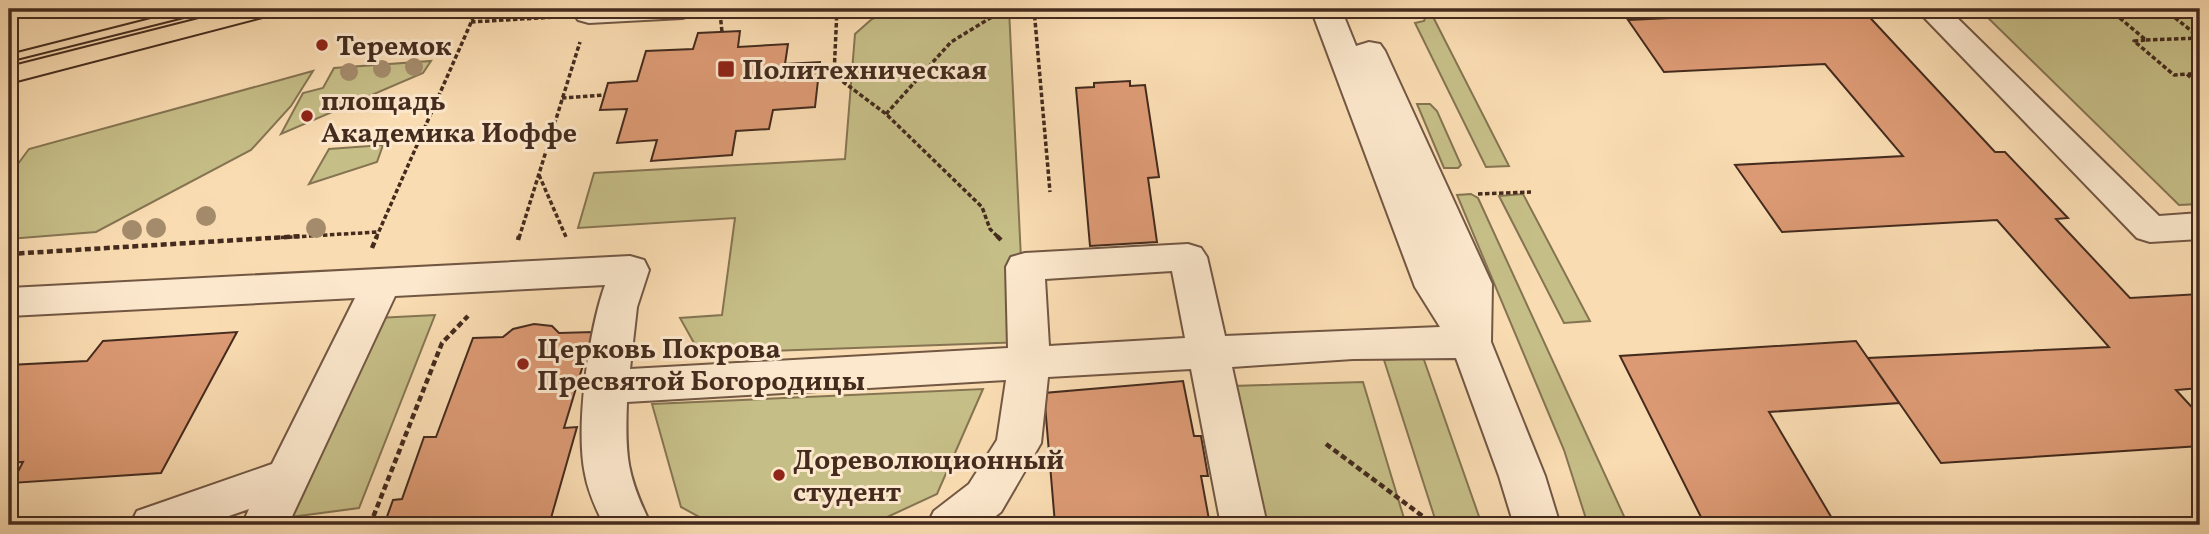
<svg xmlns="http://www.w3.org/2000/svg" width="2209" height="534" viewBox="0 0 2209 534" font-family="Vollkorn,serif">
	<style>
		.green { fill: #c6be87; stroke: #857452; stroke-width: 2 }
		.building { fill: #dc9a74; stroke: #442b1e; stroke-width: 2 }
		.lines { fill: none; stroke-linecap: round; stroke-linejoin: round }
		.minor-casing { stroke: #725743; stroke-width: 4 }
		.major-casing { stroke: #442b1e; stroke-width: 4 }
		.path-far1 { stroke: #442b1e; stroke-width: 3.5; stroke-dasharray: 4.5 2.5; stroke-linecap: butt }
		.path { stroke: #442b1e; stroke-width: 4.5; stroke-dasharray: 6 3.5; stroke-linecap: butt }
		.minor { fill: #fce8cd; fill-rule: evenodd }
		.major { fill: #fadcb2; fill-rule: evenodd }
		.tram { stroke: #442b1e; stroke-width: 2 }
		.tree { fill: #a48b6c }
		.poi-dot { fill: #8f2418; stroke: #fce8cd; stroke-width: 2.5 }
		.labels { text-anchor: middle; stroke-width: 6; stroke-linejoin: round; paint-order: stroke }
		.poi-label { font-size: 28px; font-weight: bold; fill: #442b1e; stroke: #fce8cd; text-anchor: start }
	</style>
	<rect width="100%" height="100%" fill="#fadcb2"/>
	<filter id="stains"><feTurbulence type="fractalNoise" baseFrequency=".00286" numOctaves="4"/><feColorMatrix values="0 0 0 0 .2 0 0 0 0 .09 0 0 0 0 .02 0 0 0 .5 -.17"/></filter>
	<radialGradient id="worn" r=".72"><stop offset=".6" stop-color="#630" stop-opacity="0"/><stop offset="1" stop-color="#630" stop-opacity=".3"/></radialGradient>
	<path class="green" d="M970,9h39l16,333 -313,11 -18,-10 -14,-25 42,-3 13,-97 -157,10 16,-55 251,-14 10,-125 17,-15 17,-6z
		M1429,9l80,157 -23,1 -71,-144 9,-2z
		M1979,9h221v195l-21,1z
		M431,61l-8,12 -142,61 22,-41 20,-5 11,-20z
		M313,71l-22,35 -40,44 -155,82 -87,7v-63l20,-27z
		M1417,104h13l7,7 24,54 -3,3h-14z
		M383,145l-6,17 -68,22 20,-35z
		M1471,194l7,4 150,327h-40l-24,-75 -107,-255z
		M1523,194l67,127 -26,2 -65,-127z
		M435,315l-76,193 -68,9 86,-199z
		M1423,357l59,168h-45l-53,-165z
		M1363,382l43,143h-139l-35,-139z
		M983,389l-46,105 -67,31h-156l-33,-18 -29,-103z"/>
	<path class="building" d="M1862,9l133,143h10l63,66 -12,1 74,79 70,-4v94l-24,2 24,26v30l-259,17 -73,-105 241,-11 -112,-127 -215,12 -47,-67 168,-9 -78,-92 -161,8 -36,-52z
		M740,31l-2,16 50,-3 -3,20 35,-2 -5,45 -42,3 -4,19 -33,2 -4,24 -81,6 6,-21 -40,3 10,-34 -27,1 8,-27 29,-2 9,-30 47,-2 5,-16z
		M1130,81v5l15,-1 14,92 -11,1 9,64 -67,4 -14,-158 18,-1v-4z
		M534,324l18,2 7,7 34,-1 -29,96 13,-1 -28,98h-165l9,-25 9,-1 22,-62h12l37,-99 30,-1 10,-8z
		M237,332l-76,141 -149,10 11,-21 -14,1v-98l78,-4 16,-20z
		M1856,341l43,62 -130,9 64,108 -14,1 2,4h-116l-85,-169z
		M1183,381l11,55h7l7,40h-7l9,49h-106v-5l-49,4 -11,-131z"/>
	<g class="lines">
		<g class="minor-casing">
			<path id="minor" d="M577,9h120l-4,6 -11,3 -93,5 -11,-3 -4,-6z
				M1311,9h30l15,37 13,-4 11,2 5,7 107,233 -1,58 54,134 15,49h-46l-15,-49 -43,-118 -103,1 -121,8 35,158h-46l-30,-156 -143,8 -7,66 -40,69 -17,13h-57l7,-14 35,-27 28,-44 9,-60 -379,22c-2,56 0,73 24,123h-47c-8,-16 -16,-33 -19,-51 -10,-47 4,-144 20,-189l-210,11 -107,229h-46l7,-16 -46,16h-73l7,-14 135,-47 83,-166 -346,18v-28l621,-32 14,4 5,10 -12,37 -7,62 378,-21 -2,-81 5,-10 14,-4 163,-9 13,4 6,9 18,79 215,-9 -25,-40zM1172,271l13,67 -136,8 -4,-67z
				M1916,9h32l211,207 41,-3v26l-50,3 -13,-4z"/>
		</g>
		<g class="major-casing">
			<path id="major" d="M224,9h50l-4,6 -261,68v-20z"/>
		</g>
		<path class="path-far1" d="M837,9l-3,66 52,39 96,93 8,22 9,9
			M1034,9l16,183
			M2109,9l37,31 -12,1 40,34 13,-1 13,12
			M2164,9l35,28
			M720,13l2,19
			M471,22l85,-5
			M2146,40l54,-2
			M2188,74h12
			M562,98l43,-3
			M886,114l65,-72 54,-33
			M539,175l27,62
			M1478,194l53,-2
			M274,238l104,-6
			M376,238l101,-229
			M519,238l61,-196"/>
		<path class="path" d="M997,236l4,4
			M518,240l1,-4
			M372,248l5,-12
			M9,254l294,-18
			M1326,444l99,74
			M370,525l72,-182 26,-27"/>
		<use href="#minor" class="minor"/>
		<use href="#major" class="major"/>
		<path class="tram" d="M9,54l177,-45
			M9,66l225,-57"/>
	</g>
	<g class="tree">
		<circle cx="414" cy="67" r="9"/>
		<circle cx="382" cy="69" r="9"/>
		<circle cx="349" cy="72" r="9"/>
		<circle cx="206" cy="216" r="10"/>
		<circle cx="156" cy="228" r="10"/>
		<circle cx="316" cy="228" r="10"/>
		<circle cx="132" cy="230" r="10"/>
	</g>
	<g class="poi-dot">
		<circle cx="322" cy="45" r="7"/>
		<rect x="717" y="60" width="18" height="18" rx="3.5"/>
		<circle cx="307" cy="116" r="7"/>
		<circle cx="523" cy="364" r="7"/>
		<circle cx="779" cy="475" r="7"/>
	</g>
	<g class="labels">
		<g class="poi-label">
			<text x="336" y="55">Теремок</text>
			<text x="742" y="79">Политехническая</text>
			<text x="321" y="110">площадь<tspan x="321" dy="32">Академика Иоффе</tspan></text>
			<text x="537" y="358">Церковь Покрова<tspan x="537" dy="32">Пресвятой Богородицы</tspan></text>
			<text x="793" y="469">Дореволюционный<tspan x="793" dy="32">студент</tspan></text>
		</g>
	</g>
	<rect width="2209" height="534" fill="none" stroke="#fadcb2" stroke-width="35"/>
	<rect x="10" y="10" width="2188" height="513" fill="none" stroke="#442b1e" stroke-width="3.5"/>
	<rect x="18" y="18" width="2174" height="499" fill="none" stroke="#442b1e" stroke-width="2"/>
	<rect width="100%" height="100%" filter="url(#stains)"/>
	<rect width="100%" height="100%" fill="url(#worn)"/>
</svg>
